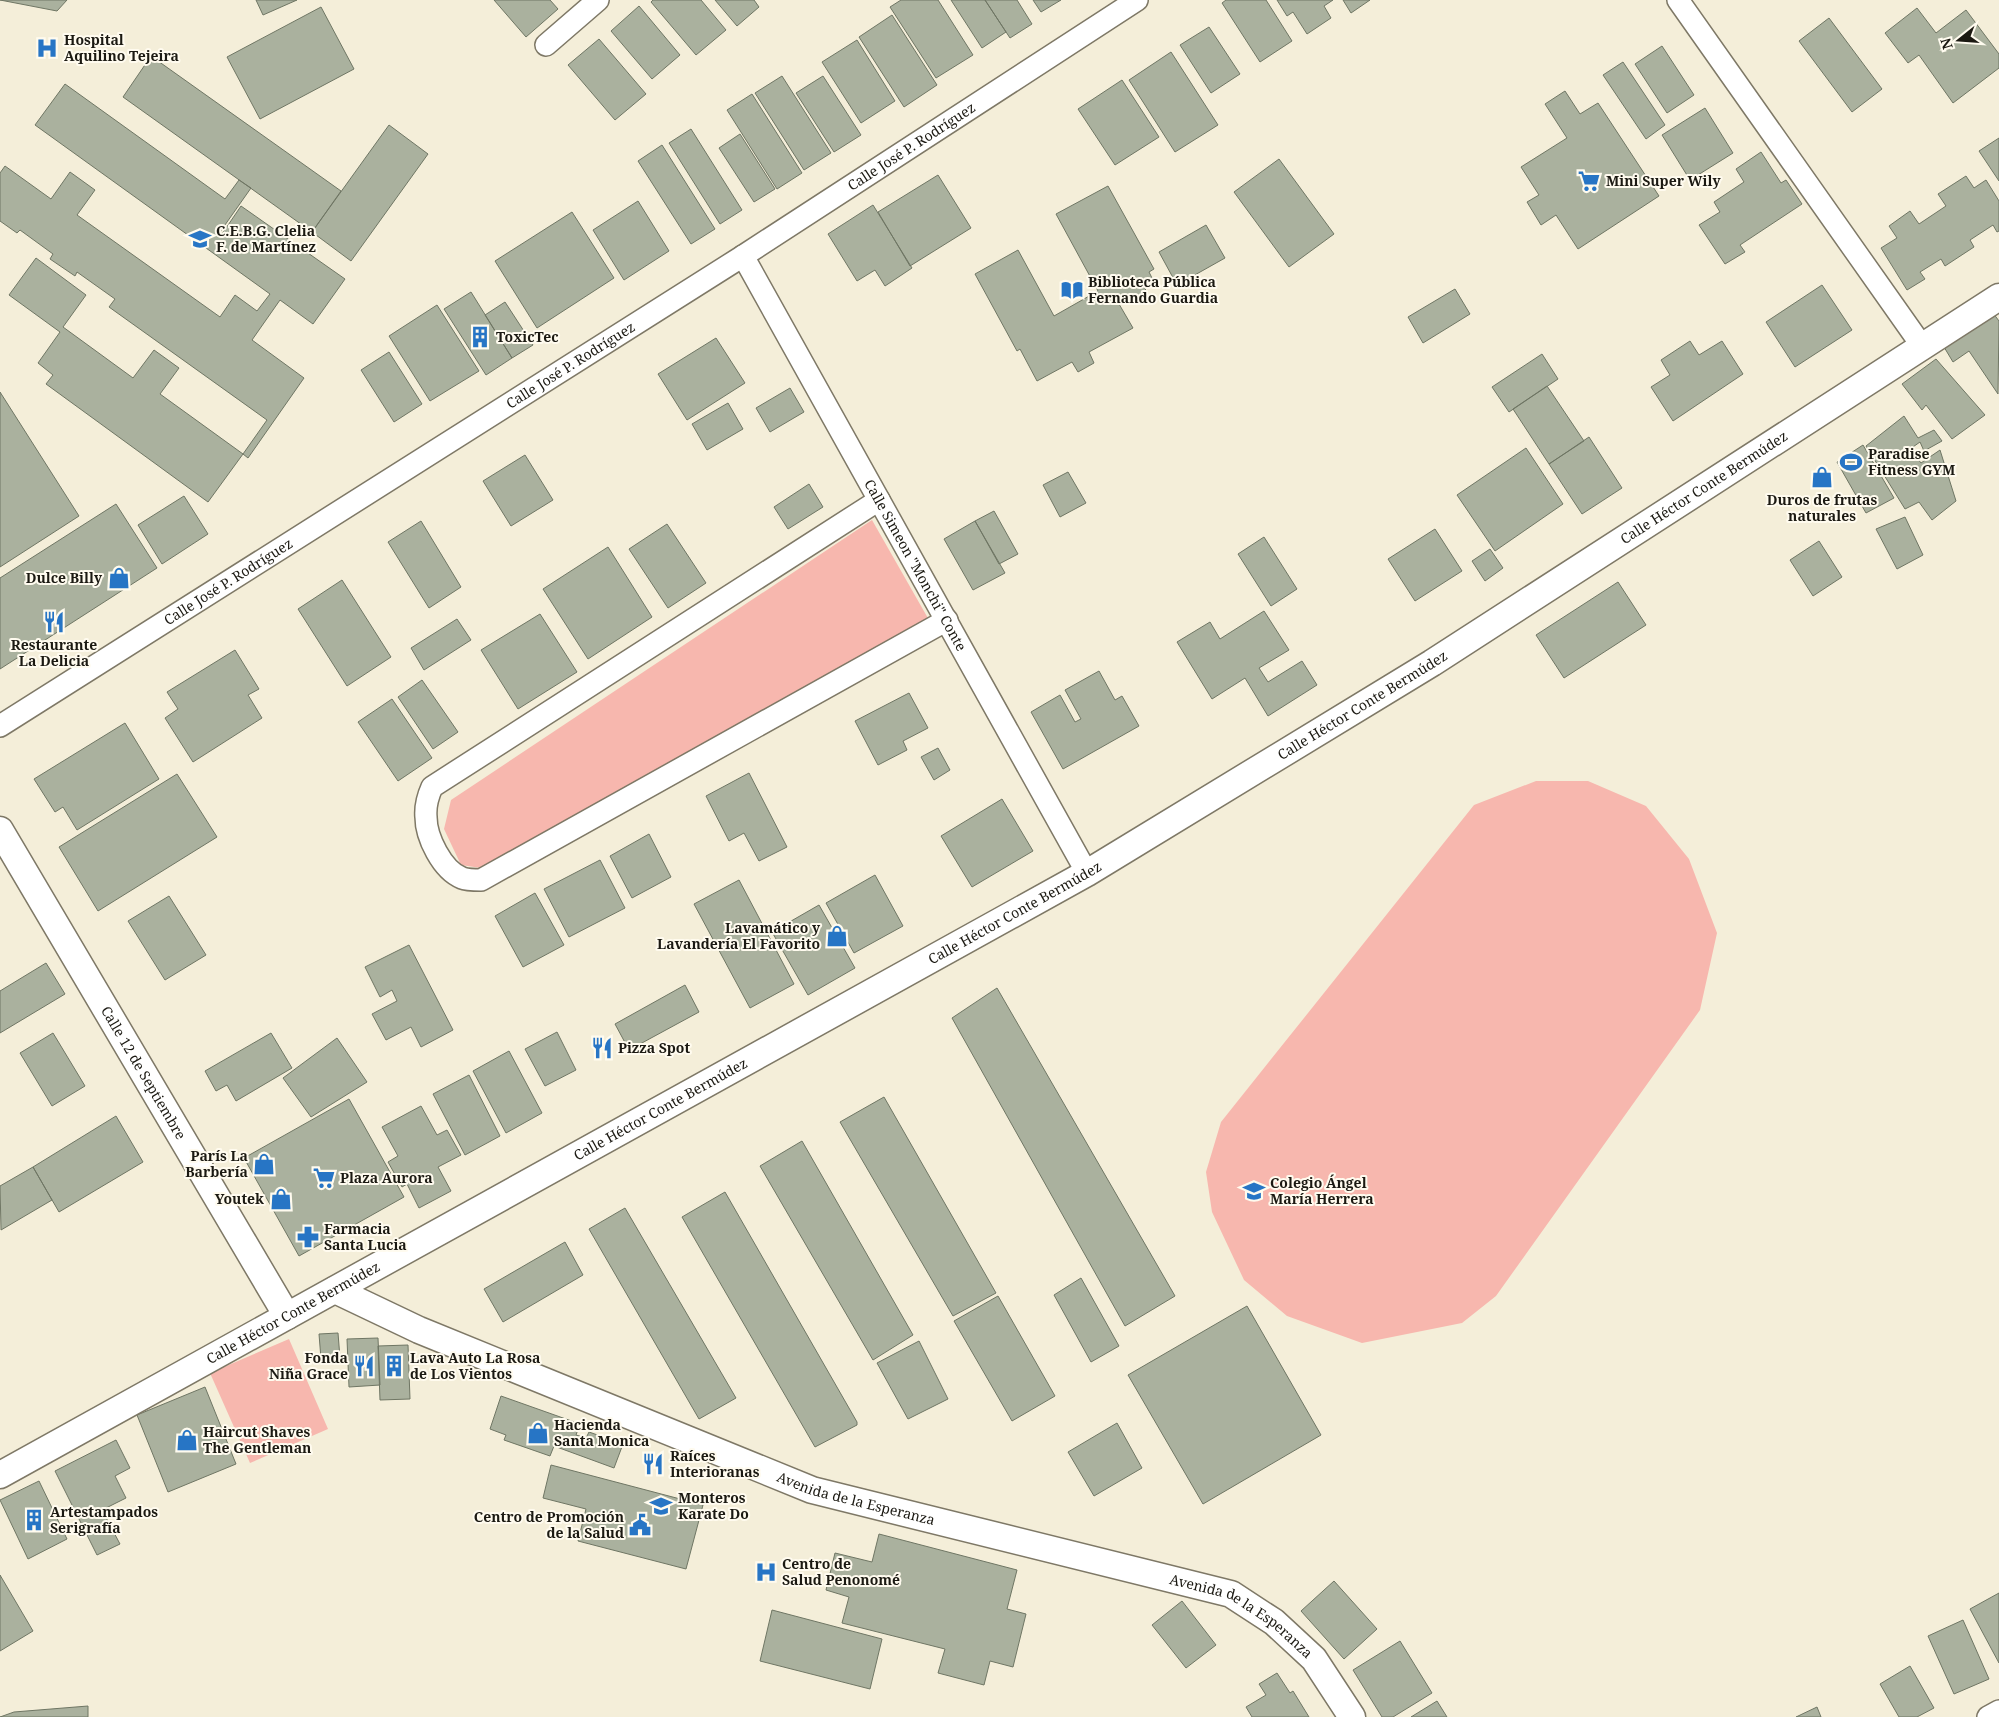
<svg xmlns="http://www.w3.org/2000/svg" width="1999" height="1717" viewBox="0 0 1999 1717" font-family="'Noto Serif',serif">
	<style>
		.green { fill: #f7b7ae }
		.building { fill: #aab19e; stroke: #6f7664 }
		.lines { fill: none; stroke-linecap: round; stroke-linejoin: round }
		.minor-casing { stroke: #7e7866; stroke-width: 24 }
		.tertiary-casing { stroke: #7e7866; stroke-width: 29 }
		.minor { stroke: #fff; stroke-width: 21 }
		.tertiary { stroke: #fff; stroke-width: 26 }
		.labels { text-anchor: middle; stroke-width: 4; stroke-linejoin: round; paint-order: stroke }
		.poi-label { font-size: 14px; font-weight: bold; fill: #1b1912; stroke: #fffbef; text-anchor: start }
		.street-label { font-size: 14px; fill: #1b1912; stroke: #fffbef }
	</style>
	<rect width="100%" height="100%" fill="#f4eed9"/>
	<path class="green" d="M872,520l57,100 -448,248 -20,-3 -17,-36 7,-29z
		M1536,781h52l58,25 43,53 28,74 -17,77 -204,286 -34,27 -100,20 -75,-27 -43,-36 -32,-68 -6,-40 15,-50 253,-317z
		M289,1339l39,90 -78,34 -40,-90z"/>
	<path class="building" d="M0,0h67l-10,11z
		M256,0h41l-34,15z
		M494,0h56l8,9 -32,28z
		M653,0h48l25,30 -30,25 -45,-53z
		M715,0h39l5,7 -22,19z
		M901,0h37l35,55 -37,23 -46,-71z
		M951,0h34l21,32 -24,16z
		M985,0h32l15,24 -22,14z
		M1033,0h28l-20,12z
		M1226,0h40l26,41 -32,21 -38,-59z
		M1277,0h56l-9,6 7,12 -24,16 -14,-22 -6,4z
		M1343,0h27l-19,13z
		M639,6l41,49 -28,24 -41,-48z
		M321,7l33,62 -94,50 -33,-62z
		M1917,8l19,25 30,-23 33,44v14l-46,35 -34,-48 -11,8 -23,-30z
		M892,15l45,70 -33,22 -45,-70z
		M1829,18l53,71 -30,23 -53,-71z
		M1209,27l31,47 -29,19 -31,-48z
		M599,39l47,55 -31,26 -47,-55z
		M857,40l38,61 -34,22 -39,-61z
		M1662,46l32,49 -27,18 -32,-49z
		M1171,52l47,73 -43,27 -46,-72z
		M151,56l190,135 -29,41 -189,-135z
		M1623,62l42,63 -19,14 -43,-64z
		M782,76l49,77 -27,17 -49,-77z
		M823,76l38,59 -27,17 -38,-59z
		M1122,80l37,57 -44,28 -37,-56z
		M65,84l160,115 14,-19 12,8 -31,44 2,2 19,-28 104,73 -32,45 -33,-24 -28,40 52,38 -56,80 -5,-4 24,-34 -158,-113 6,-8 -38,-27 -2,4 -25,-17 3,-5 -33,-24 -3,3 -17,-12v-48l5,-7 46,33 19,-27 25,18 -18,25 143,102 15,-22 22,16 13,-17 -235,-169z
		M1565,91l15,23 18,-11 61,93 -81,53 -22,-34 -15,10 -14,-23 12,-7 -18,-28 46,-29 -22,-34z
		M752,94l50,79 -25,16 -50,-79z
		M1705,108l28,45 -43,27 -28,-45z
		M389,125l39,29 -77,107 -39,-29z
		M691,129l51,81 -22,14 -51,-81z
		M740,134l35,55 -21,13 -35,-54z
		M1999,138v43l-20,-30z
		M662,145l53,84 -24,15 -53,-83z
		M1761,152l20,31 5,-3 16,24 -62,41 5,7 -20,12 -26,-39 21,-13 -6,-10 30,-20 -8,-13z
		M1279,159l55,75 -45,33 -55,-75z
		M938,175l33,53 -61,38 -32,-54z
		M1966,176l8,12 12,-8 13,21v30l-2,1 -4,-7 -23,15 4,7 -29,19 -4,-7 -21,13 5,7 -18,11 -26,-42 16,-10 -8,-12 21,-15 9,13 27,-18 -8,-12z
		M1108,186l46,83 -5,3 5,10 -10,5 3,5 -20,11 -1,-3 -7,4 14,24 -44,24 5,11 -16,9 -6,-10 -35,19 -17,-32 -3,2 -42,-77 43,-24 36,66 44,-25 -42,-77z
		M638,201l31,50 -45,29 -31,-50z
		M873,205l39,63 -27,18 -10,-16 -18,11 -29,-47z
		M572,212l42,66 -77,50 -42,-67z
		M1206,225l19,33 -48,27 -18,-33z
		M36,258l50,37 -23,32 70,51 21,-28 25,18 -19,26 83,60 -35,48 -162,-118 7,-9 -15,-12 22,-31 -51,-37z
		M1822,285l30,45 -57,37 -29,-45z
		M1455,289l15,25 -47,29 -15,-26z
		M471,292l41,66 -26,17 -42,-66z
		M505,302l28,43 -21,13 -27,-43z
		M437,305l42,66 -49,30 -41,-65z
		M1993,313l6,8 -1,73 -29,-43 -16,11 -9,-15z
		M716,338l29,45 -58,37 -29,-46z
		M1690,341l9,14 23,-14 21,33 -70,47 -22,-34 19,-12 -9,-15z
		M389,352l33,52 -28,18 -33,-52z
		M1542,354l16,25 -49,33 -17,-25z
		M1936,359l49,56 -33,24 -26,-34 -4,5 -20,-26z
		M1547,386l37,55 -35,23 -36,-55z
		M790,388l14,24 -34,20 -14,-24z
		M0,392l79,124 -79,51z
		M728,403l15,26 -36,21 -15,-26z
		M1904,416l14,22 16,-8 8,11 -18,10 -4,-9 -10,7 11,14 19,-13 16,51 -24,19 -13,-18 -14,7 -39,-63z
		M1589,437l33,51 -40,26 -33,-50z
		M1863,445l31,53 -28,15 -29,-51z
		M1526,448l37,56 -68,47 -38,-56z
		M525,455l28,45 -42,26 -28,-45z
		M1068,472l18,31 -26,14 -17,-32z
		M809,484l14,23 -35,22 -14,-22z
		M184,496l24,38 -46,30 -24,-39z
		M116,504l41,64 -157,101v-91z
		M994,511l24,43 -19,10 -24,-43z
		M1905,517l18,38 -26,14 -21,-40z
		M421,521l40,66 -32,21 -41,-66z
		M975,521l30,52 -32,17 -29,-51z
		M667,524l39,59 -38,25 -39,-59z
		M1435,529l27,42 -47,30 -27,-42z
		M1264,537l33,52 -26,17 -33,-52z
		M1819,541l23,36 -29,19 -23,-36z
		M608,547l44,70 -64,42 -45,-70z
		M1490,549l13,19 -18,13 -13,-20z
		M342,580l49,77 -44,29 -49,-77z
		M1618,582l28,43 -82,53 -28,-43z
		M1264,611l25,39 -30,18 9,14 34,-21 15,24 -49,31 -23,-38 -33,21 -35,-57 33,-20 10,17z
		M540,614l37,58 -59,37 -37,-59z
		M457,619l14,21 -47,30 -13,-22z
		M235,650l24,39 -11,6 14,23 -69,44 -28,-44 13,-9 -11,-17z
		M1099,671l16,29 7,-4 17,30 -76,43 -32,-57 29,-17 15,27 6,-3 -16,-29z
		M422,680l36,52 -25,17 -35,-52z
		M909,693l19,35 -25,13 4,9 -29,15 -23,-44z
		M392,699l40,59 -34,23 -40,-59z
		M125,723l34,56 -82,51 -14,-23 -8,5 -21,-33z
		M938,748l12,22 -16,10 -13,-23z
		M749,773l38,74 -28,14 -15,-28 -15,8 -23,-45z
		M177,774l40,63 -119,74 -39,-64z
		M1002,799l31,52 -61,36 -31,-51z
		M649,834l22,43 -39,21 -22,-42z
		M600,860l25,48 -56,29 -25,-48z
		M875,875l28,51 -49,27 -28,-50z
		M739,880l55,104 -44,24 -56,-104z
		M535,893l29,52 -41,22 -28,-51z
		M169,896l37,59 -41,25 -37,-59z
		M819,905l36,63 -47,27 -36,-63z
		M409,945l44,85 -32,17 -10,-20 -25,13 -14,-26 25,-13 -5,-11 -12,7 -15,-30z
		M46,963l19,31 -65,39v-42z
		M685,985l14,27 -70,38 -14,-26z
		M997,988l178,308 -50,30 -173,-308z
		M557,1032l19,38 -31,16 -20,-37z
		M53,1033l32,53 -33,20 -32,-53z
		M271,1033l21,35 -56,33 -9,-16 -11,6 -11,-20z
		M337,1038l30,44 -56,35 -28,-39z
		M509,1051l33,62 -36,20 -33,-62z
		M469,1075l31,61 -35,19 -32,-61z
		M884,1097l112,196 -43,23 -113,-194z
		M349,1099l55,98 -105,59 -55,-98z
		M421,1106l16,29 10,-5 14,25 -23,12 13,24 -32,17 -12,-24 -5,3 -14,-25 10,-6 -16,-29z
		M116,1116l27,46 -84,50 -26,-45z
		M802,1141l111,194 -40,25 -113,-194z
		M33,1167l19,33 -51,30 -1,-44z
		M725,1192l132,230v3l-42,22 -133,-230z
		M625,1208l111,190 -37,21 -110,-190z
		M565,1242l18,33 -80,47 -19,-33z
		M1081,1278l38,68 -28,16 -37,-67z
		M998,1296l57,100 -43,25 -58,-100z
		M1247,1306l74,129 -118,69 -75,-129z
		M338,1333l2,25 -19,1 -2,-25z
		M378,1338l2,47 -31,2 -2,-48z
		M919,1341l29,58 -40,20 -31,-56z
		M408,1345l2,54 -30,1 -2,-54z
		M205,1387l31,77 -68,28 -31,-77z
		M501,1396l79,28 -4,11 10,3 3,-6 34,12 -9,24 -60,-22 -4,10 -46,-16 2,-5 -16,-6z
		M1117,1423l25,45 -48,28 -26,-44z
		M116,1440l14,28 -15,8 11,22 -24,12 18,34 -23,11 -42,-84z
		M551,1465l152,40 -17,64 -108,-28 8,-32 -43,-11z
		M39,1481l28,58 -39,20 -28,-59z
		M879,1534l138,36 -10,39 19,5 -13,53 -23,-6 -6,24 -46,-12 7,-24 -103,-26 7,-26 -23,-7 9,-37 37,9z
		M0,1575l33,56 -33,20z
		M1334,1581l43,48 -33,30 -43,-48z
		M1999,1593v70l-29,-54z
		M1182,1601l34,44 -30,23 -34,-43z
		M772,1610l110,29 -12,50 -110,-28z
		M1963,1620l26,59 -35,15 -26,-58z
		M1400,1641l32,52 -39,24h-11l-29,-47z
		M1910,1666l24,42 -17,9h-18l-19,-33z
		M1277,1673l13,20 3,-2 16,26h-57l-6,-10 20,-12 -7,-11z
		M1437,1701l10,16h-36z
		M88,1706v11h-88l14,-5z
		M1817,1707l4,10h-25z"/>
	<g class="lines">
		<g class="minor-casing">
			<g id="minor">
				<path d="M1678,0l244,346"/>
				<path d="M546,45l52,-45"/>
				<path id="s1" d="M743,256l344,617"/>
				<path d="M879,500l-447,287c-4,9 -7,19 -6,30 0,20 16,53 36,61 5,2 13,2 19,2l466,-260"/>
				<path id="s2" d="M0,726l743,-470 394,-256"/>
				<path d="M1988,1717l11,-6"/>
			</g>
		</g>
		<g class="tertiary-casing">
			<g id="tertiary">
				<path id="s3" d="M0,830l287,486"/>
				<path id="s4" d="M335,1290l84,40 393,160 419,104 43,28 40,37 38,58"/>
				<path id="s5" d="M0,1475l1087,-602 345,-210 567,-366"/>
			</g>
		</g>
		<use href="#minor" class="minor"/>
		<use href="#tertiary" class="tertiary"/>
	</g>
	<defs>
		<g id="hospital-bare" transform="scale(1.725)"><path d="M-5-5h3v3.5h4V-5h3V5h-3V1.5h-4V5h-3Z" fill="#2775c5" stroke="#fffbef" stroke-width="2.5" paint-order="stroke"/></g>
		<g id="supermarket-bare" transform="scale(1.725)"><path d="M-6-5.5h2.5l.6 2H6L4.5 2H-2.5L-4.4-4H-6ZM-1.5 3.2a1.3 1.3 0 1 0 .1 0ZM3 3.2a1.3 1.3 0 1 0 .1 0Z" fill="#2775c5" stroke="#fffbef" stroke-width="2.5" paint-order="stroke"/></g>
		<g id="school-bare" transform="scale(1.725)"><path d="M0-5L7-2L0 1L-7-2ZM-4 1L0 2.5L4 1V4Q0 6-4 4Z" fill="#2775c5" stroke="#fffbef" stroke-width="2.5" paint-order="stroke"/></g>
		<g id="library-bare" transform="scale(1.725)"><path d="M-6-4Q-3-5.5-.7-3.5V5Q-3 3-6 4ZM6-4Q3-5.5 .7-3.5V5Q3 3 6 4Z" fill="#2775c5" stroke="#fffbef" stroke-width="2.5" paint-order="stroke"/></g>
		<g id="building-bare" transform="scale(1.725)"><path d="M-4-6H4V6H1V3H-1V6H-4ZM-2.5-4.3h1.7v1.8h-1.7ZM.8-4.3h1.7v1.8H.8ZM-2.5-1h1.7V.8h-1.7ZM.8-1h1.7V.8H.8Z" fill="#2775c5" stroke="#fffbef" stroke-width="2.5" paint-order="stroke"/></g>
		<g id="stadium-bare" transform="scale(1.725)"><path d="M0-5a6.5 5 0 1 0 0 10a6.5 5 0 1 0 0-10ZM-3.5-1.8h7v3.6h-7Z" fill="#2775c5" stroke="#fffbef" stroke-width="2.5" paint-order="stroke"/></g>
		<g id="shop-bare" transform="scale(1.725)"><path d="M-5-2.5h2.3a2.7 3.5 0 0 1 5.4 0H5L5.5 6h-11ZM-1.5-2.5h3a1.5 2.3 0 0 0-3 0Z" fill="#2775c5" stroke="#fffbef" stroke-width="2.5" paint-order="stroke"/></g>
		<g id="restaurant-bare" transform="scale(1.725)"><path d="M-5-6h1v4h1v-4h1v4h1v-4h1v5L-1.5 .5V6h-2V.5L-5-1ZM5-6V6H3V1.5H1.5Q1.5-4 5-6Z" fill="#2775c5" stroke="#fffbef" stroke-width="2.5" paint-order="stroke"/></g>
		<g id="pharmacy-bare" transform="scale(1.725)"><path d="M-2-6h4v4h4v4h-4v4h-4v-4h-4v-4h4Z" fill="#2775c5" stroke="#fffbef" stroke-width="2.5" paint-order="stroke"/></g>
		<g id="university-bare" transform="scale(1.725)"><path d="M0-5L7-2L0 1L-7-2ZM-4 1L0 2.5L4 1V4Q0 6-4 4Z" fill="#2775c5" stroke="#fffbef" stroke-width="2.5" paint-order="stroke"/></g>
		<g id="civic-bare" transform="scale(1.725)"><path d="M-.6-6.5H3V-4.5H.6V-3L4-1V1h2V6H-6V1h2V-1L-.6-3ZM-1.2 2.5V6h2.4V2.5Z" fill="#2775c5" stroke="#fffbef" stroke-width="2.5" paint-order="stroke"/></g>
	</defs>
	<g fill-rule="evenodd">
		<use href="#hospital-bare" x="47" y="48"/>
		<use href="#supermarket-bare" x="1589" y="181"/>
		<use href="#school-bare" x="200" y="239"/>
		<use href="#library-bare" x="1072" y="290"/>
		<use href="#building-bare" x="480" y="337"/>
		<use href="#stadium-bare" x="1851" y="462"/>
		<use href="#shop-bare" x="1822" y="477"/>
		<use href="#shop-bare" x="119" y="578"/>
		<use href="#restaurant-bare" x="54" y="622"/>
		<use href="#shop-bare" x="837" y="936"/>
		<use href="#restaurant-bare" x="602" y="1048"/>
		<use href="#shop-bare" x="264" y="1164"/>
		<use href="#supermarket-bare" x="324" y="1178"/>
		<use href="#school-bare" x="1254" y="1191"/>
		<use href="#shop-bare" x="281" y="1199"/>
		<use href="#pharmacy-bare" x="308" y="1237"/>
		<use href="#restaurant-bare" x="364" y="1366"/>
		<use href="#building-bare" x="394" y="1366"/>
		<use href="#shop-bare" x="538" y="1433"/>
		<use href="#shop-bare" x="187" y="1440"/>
		<use href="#restaurant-bare" x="653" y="1464"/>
		<use href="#university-bare" x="661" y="1506"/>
		<use href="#building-bare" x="34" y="1520"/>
		<use href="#civic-bare" x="640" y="1525"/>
		<use href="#hospital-bare" x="766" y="1572"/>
	</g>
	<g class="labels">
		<g class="poi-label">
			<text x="64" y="45">Hospital<tspan x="64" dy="16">Aquilino Tejeira</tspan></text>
			<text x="1606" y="186">Mini Super Wily</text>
			<text x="216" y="236">C.E.B.G. Clelia<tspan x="216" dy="16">F. de Martínez</tspan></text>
			<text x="1088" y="287">Biblioteca Pública<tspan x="1088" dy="16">Fernando Guardia</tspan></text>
			<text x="496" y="342">ToxicTec</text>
			<text x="1868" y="459">Paradise<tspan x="1868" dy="16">Fitness GYM</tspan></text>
			<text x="1822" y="505" text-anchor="middle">Duros de frutas<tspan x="1822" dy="16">naturales</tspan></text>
			<text x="102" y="583" text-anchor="end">Dulce Billy</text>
			<text x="54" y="650" text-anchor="middle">Restaurante<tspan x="54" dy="16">La Delicia</tspan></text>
			<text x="820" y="933" text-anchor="end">Lavamático y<tspan x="820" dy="16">Lavandería El Favorito</tspan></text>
			<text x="618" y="1053">Pizza Spot</text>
			<text x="248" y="1161" text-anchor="end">París La<tspan x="248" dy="16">Barbería</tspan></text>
			<text x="340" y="1183">Plaza Aurora</text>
			<text x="1270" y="1188">Colegio Ángel<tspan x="1270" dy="16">María Herrera</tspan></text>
			<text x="264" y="1204" text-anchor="end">Youtek</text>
			<text x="324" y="1234">Farmacia<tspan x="324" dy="16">Santa Lucia</tspan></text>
			<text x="348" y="1363" text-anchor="end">Fonda<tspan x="348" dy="16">Niña Grace</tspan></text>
			<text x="410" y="1363">Lava Auto La Rosa<tspan x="410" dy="16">de Los Vientos</tspan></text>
			<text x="554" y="1430">Hacienda<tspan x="554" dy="16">Santa Monica</tspan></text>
			<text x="203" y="1437">Haircut Shaves<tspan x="203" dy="16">The Gentleman</tspan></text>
			<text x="670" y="1461">Raíces<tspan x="670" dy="16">Interioranas</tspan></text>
			<text x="678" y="1503">Monteros<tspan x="678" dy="16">Karate Do</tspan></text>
			<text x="50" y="1517">Artestampados<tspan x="50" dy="16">Serigrafía</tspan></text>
			<text x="624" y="1522" text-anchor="end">Centro de Promoción<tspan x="624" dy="16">de la Salud</tspan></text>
			<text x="782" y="1569">Centro de<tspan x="782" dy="16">Salud Penonomé</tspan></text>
		</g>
		<g class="street-label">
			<text dy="5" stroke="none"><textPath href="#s2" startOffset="1080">Calle José P. Rodríguez</textPath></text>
			<text dy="5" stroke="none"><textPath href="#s2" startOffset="675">Calle José P. Rodríguez</textPath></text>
			<text dy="5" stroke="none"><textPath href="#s5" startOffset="1970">Calle Héctor Conte Bermúdez</textPath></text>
			<text dy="5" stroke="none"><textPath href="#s1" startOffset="354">Calle Simeon "Monchi" Conte</textPath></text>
			<text dy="5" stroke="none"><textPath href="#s2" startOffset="270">Calle José P. Rodríguez</textPath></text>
			<text dy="5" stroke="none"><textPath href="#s5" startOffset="1565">Calle Héctor Conte Bermúdez</textPath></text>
			<text dy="5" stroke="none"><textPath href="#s5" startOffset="1160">Calle Héctor Conte Bermúdez</textPath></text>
			<text dy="5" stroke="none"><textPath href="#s3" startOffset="282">Calle 12 de Septiembre</textPath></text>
			<text dy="5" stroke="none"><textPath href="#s5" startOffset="755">Calle Héctor Conte Bermúdez</textPath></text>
			<text dy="5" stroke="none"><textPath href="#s5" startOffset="335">Calle Héctor Conte Bermúdez</textPath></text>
			<text dy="5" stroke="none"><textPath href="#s4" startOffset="562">Avenida de la Esperanza</textPath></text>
			<text dy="5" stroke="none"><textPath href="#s4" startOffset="968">Avenida de la Esperanza</textPath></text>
		</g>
	</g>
	<g transform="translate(1959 40) rotate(253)" stroke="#fffbef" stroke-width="4" paint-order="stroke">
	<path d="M0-4L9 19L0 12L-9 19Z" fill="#1b1912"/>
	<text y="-8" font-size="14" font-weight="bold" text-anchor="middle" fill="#1b1912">N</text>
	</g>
</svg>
